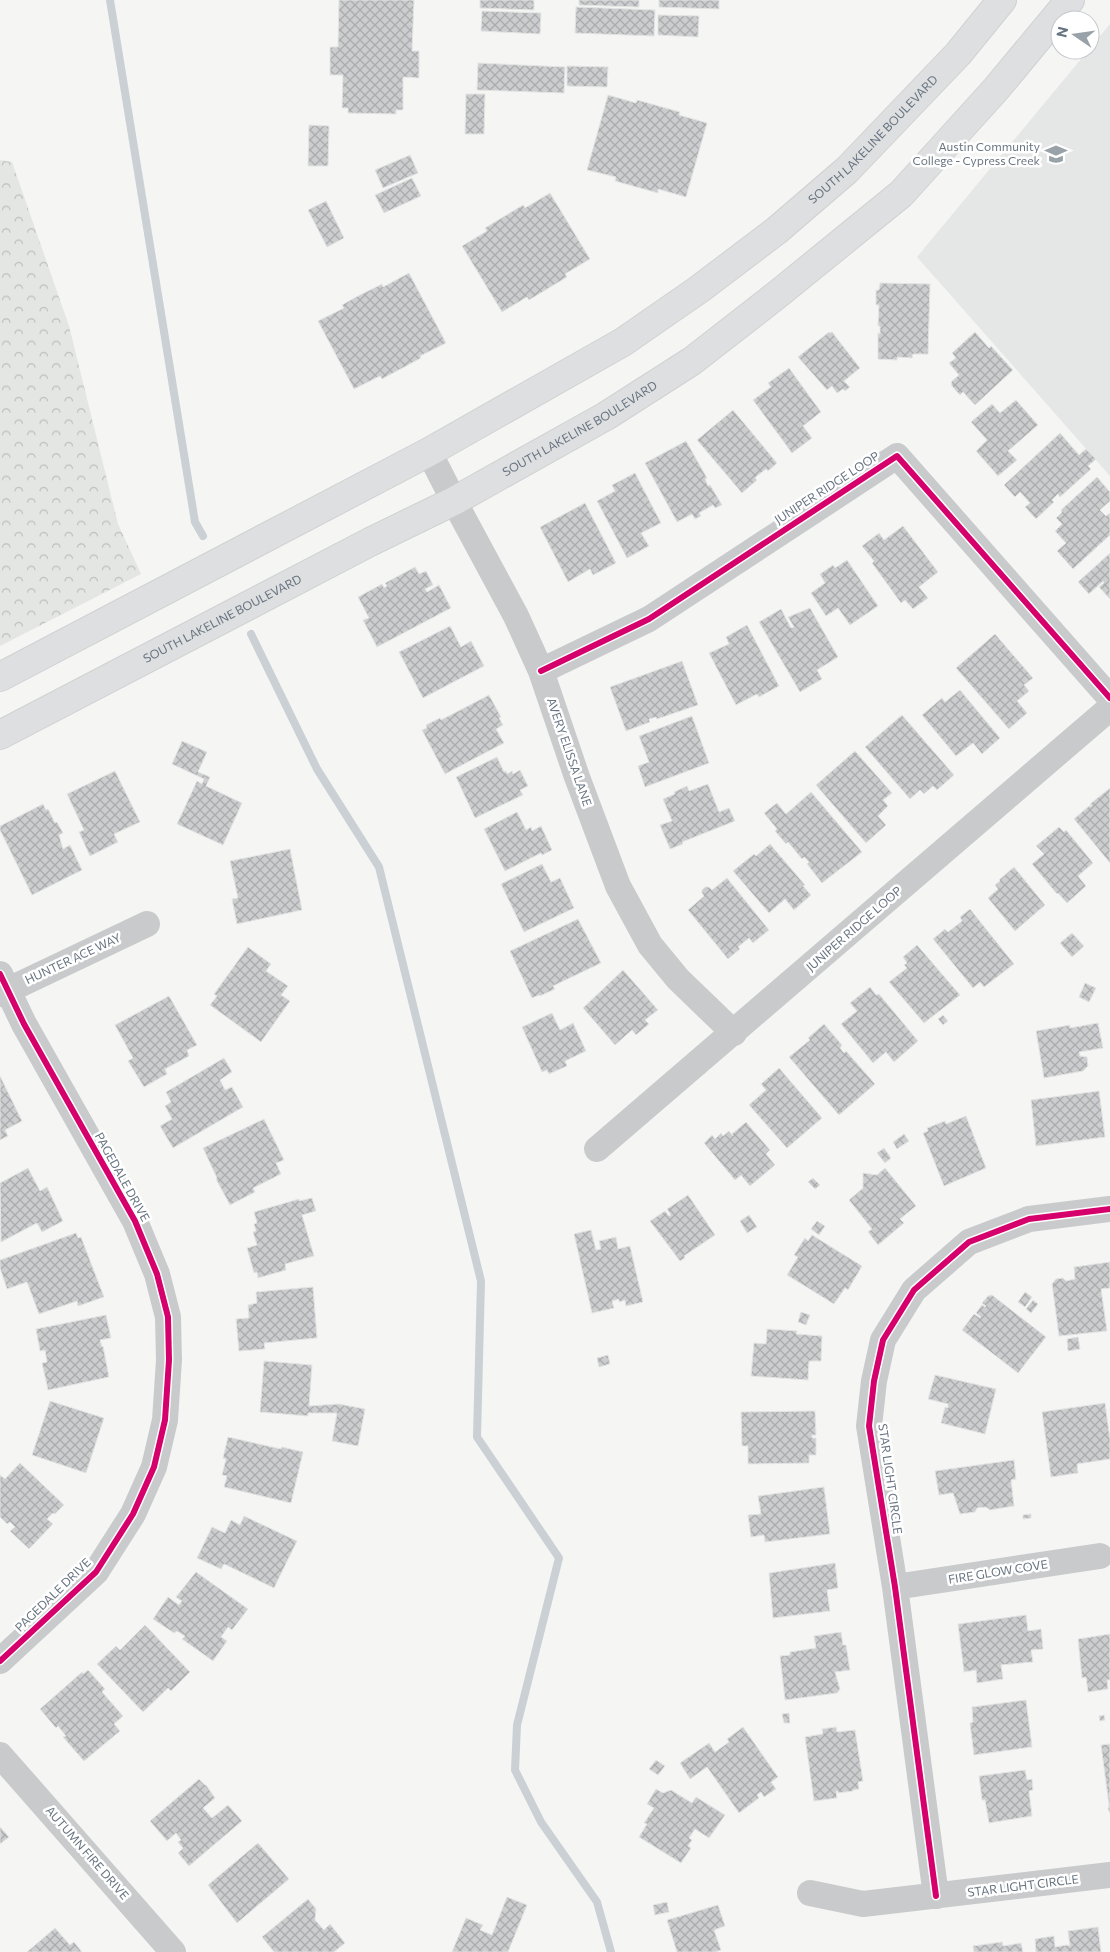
<svg xmlns="http://www.w3.org/2000/svg" width="1110" height="1952" viewBox="0 0 1110 1952" font-family="Commissioner,sans-serif">
	<style>
		.built { fill: #e5e6e6 }
		.park { fill: url(#park-crowns) }
		.lines { fill: none; stroke-linecap: round; stroke-linejoin: round }
		.stream { stroke: #cad0d3; stroke-width: 8 }
		.building { fill: url(#building-cross-hatch); stroke: #e4e4e4 }
		.secondary-casing { stroke: #d1d1d2; stroke-width: 30 }
		.minor { stroke: #c9cacb; stroke-width: 26 }
		.secondary { stroke: #dedfe0; stroke-width: 28 }
		.cycleway-casing { stroke: #fff; stroke-width: 9 }
		.cycleway { stroke: #d6006c; stroke-width: 6 }
		.labels { text-anchor: middle; stroke-width: 5; stroke-linejoin: round; paint-order: stroke }
		.street-label { font-size: 12px; fill: #687481; stroke: #fff }
		.poi-label { font-size: 12px; fill: #687481; stroke: #fff; text-anchor: end }
	</style>
	<defs>
		<pattern id="park-crowns" width="20" height="18" patternUnits="userSpaceOnUse" patternTransform="scale(1.25)"><rect width="20" height="18" fill="#e3e6e2"/><path d="M2 6a3 3 0 1 1 6 0M12 15a3 3 0 1 1 6 0" fill="none" stroke="#bcbfbd"/></pattern>
		<pattern id="building-cross-hatch" width="8" height="8" patternUnits="userSpaceOnUse" patternTransform="scale(1.25)"><rect width="8" height="8" fill="#cccdce"/><path d="M0 0l8 8M0 8l8-8" fill="none" stroke="#a9abad"/></pattern>
	</defs>
	<rect width="100%" height="100%" fill="#f5f5f4"/>
	<path class="built" d="M1110,24v452l-193,-219z"/>
	<path class="park" d="M0,160l12,2 57,164 49,198 23,50 -141,72z"/>
	<g class="lines">
		<path class="stream" d="M110,0l85,522 8,14
			M251,634l66,135 62,98 102,414 -4,156 82,121 -42,167 -2,45 26,52 56,80 14,50"/>
	</g>
	<path class="building" d="M339,0h75l-2,51h7v27l-16,-1v33h-7v4l-48,-1v-5h-6l1,-33h-13v-28h8z
		M480,0h54v10l-54,-2z
		M579,0h60v7l-60,-2z
		M659,0h60v9l-60,-2z
		M576,7l79,3 -1,26 -79,-3z
		M482,11l59,2 -1,21 -59,-3z
		M658,15l41,1 -1,21 -40,-2z
		M478,63l87,4 -1,26 -87,-3z
		M567,66l41,1 -1,20 -40,-1z
		M466,94h19l-1,40h-19z
		M608,95l28,8 1,-3 43,12 -1,3 28,8 -21,74 -28,-8v4l-43,-12 1,-4 -29,-7z
		M309,125l20,1 -1,40h-20z
		M410,155l8,18 -35,15 -8,-18z
		M412,178l9,18 -37,17 -9,-18z
		M550,193l40,66 -25,15 2,3 -38,23 -2,-3 -25,15 -40,-66 25,-15 -2,-3 38,-23 2,3z
		M326,201l18,37 -17,9 -19,-37z
		M409,273l37,70 -26,13 1,2 -39,21 -2,-3 -26,13 -36,-68 26,-13 -2,-3 14,-8 26,-13 1,3z
		M880,283l50,1 -2,70h-15l-1,4 -15,-1v3l-19,-1v-26l2,1v-8h-2l1,-21h-3v-15h3z
		M829,332l1,1 2,-1 28,36 -16,13 6,6 -5,4 -2,-2 -6,4 -5,-7 -5,4 -29,-33z
		M975,332l14,16 2,-2 22,24 -38,35 -12,-13 -3,3 -9,-10 1,-1 -1,-2 8,-7 -10,-12 7,-5 -4,-5z
		M789,368l32,44 -18,14 9,12 -20,15 -39,-53 18,-13 -3,-4z
		M1016,400l22,25 -30,26 9,9 -19,16 -22,-25 11,-11 -16,-18 21,-18 8,9z
		M733,410l44,53 -9,8 -2,-2 -9,7 -2,2 2,2 -15,13 -45,-53z
		M1060,433l19,22 7,-6 10,10 -8,7 3,3 -31,28 -2,-3 -6,6 2,2 -18,17 -11,-12 5,-4 -10,-11 -5,5 -11,-12z
		M686,441l21,37 -2,1 3,7 2,-1 12,20 -7,3 -2,-3 -14,8 2,3 -6,3 -3,-5 -15,8 -32,-59z
		M635,473l26,50 -20,10 8,13 -22,12 -30,-57 18,-10 -3,-6z
		M1097,477l13,15v9l-10,9 6,6 4,-3v22l-37,34 -16,-18 9,-8 -11,-12 7,-7 -6,-6 6,-6 -1,-2z
		M585,503l31,60 -23,12 -3,-6 -22,13 -28,-55z
		M903,526l35,46 -19,15 9,11 -15,11 -8,-9 -4,3 -29,-40 2,-2 -12,-15 17,-13 5,7z
		M1110,553v46l-11,-12 5,-4 -1,-2 -14,13 -11,-12z
		M847,560l31,46 -28,19 -12,-17 -12,8 -15,-23 14,-10 -5,-9 13,-9 2,3z
		M415,567l4,7 7,-3 7,14 -8,4 2,3 12,-7 12,23 -74,39 -14,-27 6,-2 -11,-21 24,-13 2,4 3,-2 -2,-3z
		M810,608l28,49 -21,13 5,9 -22,13 -41,-70 22,-13 10,19 3,-1 -6,-10z
		M747,625l32,61 -20,11 -2,-3 -21,11 -27,-52 20,-9 -3,-7z
		M450,626l11,21 10,-6 13,25 -61,32 -24,-46z
		M995,634l38,44 -9,7 5,6 -12,10 10,12 -18,16 -53,-61z
		M682,661l16,44 -41,14 -1,-2 -7,2 1,3 -24,9 -16,-44z
		M960,690l40,48 -18,16 -9,-11 -17,13 -34,-41 20,-17 3,4z
		M489,695l12,22 -2,1 4,7 -7,4 8,14 -59,31 -23,-44 5,-2 -1,-3 14,-7 1,2z
		M902,715l52,60 -17,15 -4,-4 -9,8 -4,-4 -10,9 -45,-52z
		M692,716l17,47 -64,24 -7,-21 11,-4 -10,-26z
		M182,741l25,11 -9,20 12,5 -4,9 36,17 -19,42 -46,-21 20,-43 5,3 2,-5 -32,-15z
		M855,751l37,42 -9,7 5,6 -10,10 8,9 -20,18 -50,-58z
		M497,757l7,15 2,-1 1,3 5,-3 1,3 7,-4 8,16 -8,4 3,5 -48,23 -19,-41z
		M115,771l25,51 -26,12 4,8 -28,14 -11,-24 5,-2 -17,-36z
		M708,784l11,28 10,-4 6,13 -53,21 1,2 -13,5 -10,-24 12,-4 -9,-22 12,-5 -1,-2 13,-6 2,5z
		M1110,788v75l-36,-44 15,-13h3l-2,-2z
		M811,792l51,60 -40,31 -15,-19 2,-2 -5,-5 -2,2 -14,-17 -2,2 -11,-13 2,-2 -13,-16 13,-10 9,11z
		M43,804l3,6 2,-1 7,14 2,-1 6,11 -4,2 4,14 7,-4 12,25 -50,25 -32,-65v-4z
		M517,812l9,18 5,-3 1,4 9,-5 11,24 -10,5 -1,-2 -36,18 -21,-42z
		M1059,827l5,5 2,-2 27,33 -15,13 8,10 -19,17 -9,-10 -1,1 -25,-30 12,-10 -8,-8z
		M770,844l35,41 -2,1 8,9 -17,15 -9,-11 -16,14 -36,-42 21,-17 2,2z
		M290,849l12,61 -65,14 -5,-25 6,-1 -8,-37z
		M542,864l9,18 9,-4 14,30 -50,24 -23,-48z
		M1014,867l31,38 -30,26 -27,-33 10,-9 -3,-4 5,-4 -1,-1z
		M727,878l42,52 -16,13 -4,-5 -11,9 2,2 -12,10 -40,-49 16,-14 -2,-3v-3l3,-3h4l3,3z
		M970,909l44,55 -30,23 -4,-5 -7,6 -40,-49 12,-10 3,3 14,-11 -2,-4z
		M578,919l23,44 -48,23 2,3 -15,7 -1,-1 -7,3 -22,-47z
		M1072,933l12,13 -12,11 -12,-14z
		M917,945l43,50 -36,28 -35,-41 18,-14 -3,-3 3,-2 -4,-6z
		M248,947l23,17 -5,7 22,15 -7,9 9,6 -29,41 -51,-37 7,-9 -3,-2z
		M623,970l35,40 -13,10 4,4 -13,11 -4,-5 -17,15 -32,-37z
		M1085,983l11,5 -7,14 -10,-5z
		M870,987l6,8 3,-1 39,47 -24,21 -8,-10 -13,11 -32,-39 16,-13 -7,-8z
		M169,996l28,49 -10,5 2,6 -24,13 2,5 -23,13 -16,-26 5,-3 -18,-33z
		M552,1013l8,17 13,-7 13,28 -21,10 2,5 -18,8 -2,-4 -5,2 -20,-45z
		M943,1015l5,6 -5,4 -5,-6z
		M1098,1023l5,25 -24,4 1,4 7,1 1,9 -5,5 -39,7 -8,-47 34,-6v3z
		M824,1024l18,21 -2,3 4,5 2,-2 29,33 -36,31 -50,-58 21,-17 -2,-2z
		M224,1058l8,14 -12,8 5,10 7,-3 11,20 -70,41 -13,-22 12,-7 -7,-13 6,-4 -5,-10z
		M779,1068l43,50 -35,30 -38,-43 17,-15 -5,-6z
		M0,1076l22,45 -17,9 3,6 -8,4z
		M1099,1091l6,46 -69,9 -5,-46z
		M966,1116l20,52 -42,18 -21,-53 5,-2 -1,-3 18,-7 1,3z
		M264,1119l20,41 -8,3 5,11 -28,14 2,4 -25,13 -14,-26 1,-1 -14,-30z
		M746,1122l24,28 -4,4 9,11 -25,21 -9,-11 -6,5 -31,-37 8,-8 3,4 6,-6 2,3 6,-5 4,5 -1,-2z
		M904,1134l5,7 -12,8 -4,-7z
		M884,1148l7,10 -6,5 -8,-10z
		M28,1168l12,23 7,-4 16,34 -21,11 -5,-9 -36,19 -1,-59z
		M885,1168l31,38 -16,13 4,4 -26,22 -10,-13 4,-3 -23,-29 14,-12v-15l14,2z
		M813,1178l7,7 -5,4 -7,-7z
		M688,1195l27,40 -31,21 1,2 -5,3 -30,-40 15,-10 4,5 2,-1 -4,-6z
		M312,1198l4,13 -14,4 12,41 -29,8 1,6 -28,8 -1,-6 -3,1 -7,-25 10,-3 -4,-13 3,-1 -2,-7 3,-1 -3,-11 45,-13v2z
		M749,1215l8,12 -10,6 -7,-12z
		M817,1221l8,5 -6,9 -8,-6z
		M591,1230l5,20 5,-1 -2,-8 17,-4 2,12 12,-3 13,56 -17,4 -1,-6 -6,2v-3l-7,2 2,7 -22,5 -18,-79z
		M76,1233l2,5 3,-1 23,60 -26,9 -1,-5 -38,13 -12,-32 -20,7 -7,-21v-8z
		M812,1235l50,31 -14,24 -3,-2 -11,16 -47,-29 11,-18 -4,-2 11,-17 3,3z
		M1110,1262v26l-9,1 6,42 -48,5 -7,-52 4,-5 7,-1 3,3 9,-2 -1,-12z
		M313,1287l4,51 -53,5 1,6 -26,2 -3,-32 13,-1 -1,-13 9,-2 -1,-11z
		M1025,1292l7,5 -7,10 -7,-5z
		M992,1295l54,42 -28,36 -56,-43 12,-16 6,4 1,-1 -5,-4 6,-8 3,2 1,-1 -4,-3 6,-7z
		M1033,1300l5,4 -7,9 -5,-4z
		M801,1312l9,3 -4,10 -8,-3z
		M106,1315l5,23 -11,2 2,7 1,-1 6,31 -61,13 -6,-27 5,-1 -2,-12 -5,1 -4,-22z
		M767,1329l30,2 -1,3 26,2 -1,25h-12l-1,19 -57,-4 3,-33 12,1z
		M1078,1337l2,12 -12,2 -1,-12z
		M608,1355l2,9 -11,3 -2,-9z
		M264,1361l48,4 -3,41 30,-2 26,5 -7,37 -26,-5 5,-28h-29v3l-48,-4z
		M935,1375l61,14 -11,45 -44,-11 4,-16 3,1v-4l-20,-5z
		M50,1401l54,17 -18,55 -54,-18z
		M1105,1403l5,36v20l-33,5 1,9 -27,4 -9,-65z
		M815,1411l1,24h-4v3h4v17h-7v8l-61,1v-18h-6l-1,-34z
		M228,1437l53,12 1,-2 21,5 -12,51 -67,-16 3,-11 -5,-1 4,-16 -3,-1z
		M1014,1460l2,19 -5,1 3,26 -24,4 -4,-3 -9,1 -2,4 -15,2 -7,-21 -14,2 -4,-24z
		M20,1463l44,42 -9,9 -2,-1 -6,6 6,5 -24,25 -19,-18 5,-4 -5,-5 -3,2 -7,-7v-42l5,4z
		M824,1487l6,47 -65,8 -1,-7 -13,2 -3,-22 13,-1 -3,-18z
		M1031,1514v4l-8,1v-4z
		M244,1516l53,25 -23,47 -50,-24 -3,5 -24,-11 15,-31 13,6 6,-13 9,5z
		M835,1563l3,25 -11,2 3,21 -57,7 -4,-45z
		M196,1572l52,37 -16,21 -4,-3 -7,10 6,4 -14,20 -31,-22 3,-3 -8,-5 -3,2 -21,-14 15,-22 11,8 3,-4 -6,-4z
		M1026,1615l2,16 13,-2 2,20 -12,1 2,12 -32,3 2,14 -26,4 -1,-13 -12,2 -6,-48z
		M145,1625l45,47 -19,19 -3,-3 -25,24 -46,-48 19,-18 4,4z
		M841,1632l2,13h3l4,25 -15,2 5,17 -3,4 -52,7 -5,-44 10,-1v-3l26,-4 -2,-12z
		M1110,1634v46h-3l1,9 -20,3 -2,-15 -4,1 -4,-39z
		M88,1670l17,19 -3,3 21,24 -9,8 6,7 -36,30 -21,-24 3,-1 -8,-10 -2,2 -16,-19 42,-37 1,2z
		M1026,1700l6,47 -58,8 -4,-32 3,-1 -1,-15z
		M789,1713l1,10h-6l-2,-9z
		M1104,1715l1,5 -5,1 -1,-5z
		M743,1727l35,50 -7,5 5,7 -12,8 -3,-5 -4,3 2,3 -20,15 -32,-46 -17,12 -10,-16 29,-20 6,9 14,-10 -2,-3z
		M836,1727l1,5 18,-2 8,51 -5,1 1,7 -6,1v1l-15,2v-2h-2l1,7 -23,3 -9,-64 18,-3 -1,-5z
		M1110,1744v69l-2,-4 1,-4 -8,-60z
		M656,1760l9,6 -7,9 -9,-6z
		M1025,1770l2,10 5,-1 1,11 -4,1 3,25 -43,7 -4,-23h-3l-3,-24z
		M199,1779l6,6h1l9,13 -12,10 9,10 16,-13 14,16 -53,45 -11,-13 5,-5 -5,-6 3,-2 -5,-7 -9,8 -17,-20z
		M656,1789l7,4 8,-3 21,13 4,-6 29,18 -16,23 -14,-9 -6,9 3,2 -4,6 3,2 -10,15 -42,-26 8,-13 -3,-1 10,-15 -7,-4z
		M0,1827l9,10 -9,7z
		M258,1843l31,36 -52,44 -29,-38z
		M507,1897l20,8 -19,47h-56l14,-34 17,7 -3,5 12,5z
		M308,1899l8,10 -1,11 9,10 6,-6 15,19 -11,9h-60l-12,-15z
		M667,1902l2,10 -14,3 -2,-10z
		M718,1905l7,21 -11,4 7,20 -6,2h-38l-10,-32z
		M1098,1927l3,25h-65l-1,-13 19,-3 1,11 12,-2 3,1 -2,-15z
		M55,1928l15,17 4,-3 8,10h-55z
		M1002,1942l1,4 18,-3 2,9h-49l-1,-6z"/>
	<g class="lines">
		<g class="secondary-casing">
			<g id="secondary">
				<path id="s1" d="M0,677l429,-225 194,-110 75,-52 78,-59 71,-61 111,-116 44,-54"/>
				<path id="s2" d="M0,735l370,-193 84,-41 152,-85 86,-55 86,-67 123,-100 95,-105 74,-89"/>
			</g>
		</g>
		<path class="minor" d="M429,452l25,49 62,115 25,55 36,106 41,109 32,59 28,34 56,54
			M541,671l108,-52 248,-163 213,242
			M0,974l24,50 111,197 22,53 11,43 1,43 -4,60 -11,47 -21,47 -37,58 -96,89
			M0,994l147,-70
			M597,1149l513,-441
			M895,1587l205,-31
			M0,1755l173,197
			M810,1893l53,11 247,-29
			M936,1896l-41,-309 -26,-161 5,-45 9,-41 31,-50 55,-48 60,-23 81,-10"/>
		<use href="#secondary" class="secondary"/>
		<g class="cycleway-casing">
			<path id="cycleway" d="M541,671l108,-52 248,-163 213,242
				M0,974l24,50 111,197 22,53 11,43 1,43 -4,60 -11,47 -21,47 -37,58 -96,89
				M936,1896l-41,-309 -26,-161 5,-45 9,-41 31,-50 55,-48 60,-23 81,-10"/>
		</g>
		<use href="#cycleway" class="cycleway"/>
	</g>
	<defs>
		<g id="university-bare" transform="scale(1.725)"><path d="M0-5L7-2L0 1L-7-2ZM-4 1L0 2.5L4 1V4Q0 6-4 4Z" fill="#99a1a9" stroke="#fff" stroke-width="2.5" paint-order="stroke"/></g>
	</defs>
	<g fill-rule="evenodd">
		<use href="#university-bare" x="1056" y="154"/>
	</g>
	<g class="labels">
		<g class="street-label">
			<text dy="4" stroke="none"><textPath href="#s1" startOffset="1030">SOUTH LAKELINE BOULEVARD</textPath></text>
			<text dy="4" stroke="none"><textPath href="#s2" startOffset="656">SOUTH LAKELINE BOULEVARD</textPath></text>
			<text transform="translate(827 488) rotate(-33)" y="4">JUNIPER RIDGE LOOP</text>
			<text dy="4" stroke="none"><textPath href="#s2" startOffset="251">SOUTH LAKELINE BOULEVARD</textPath></text>
			<text transform="translate(569 752) rotate(71)" y="4">AVERY ELISSA LANE</text>
			<text transform="translate(854 929) rotate(-41)" y="4">JUNIPER RIDGE LOOP</text>
			<text transform="translate(73 959) rotate(-25)" y="4">HUNTER ACE WAY</text>
			<text transform="translate(122 1177) rotate(61)" y="4">PAGEDALE DRIVE</text>
			<text transform="translate(890 1479) rotate(82)" y="4">STAR LIGHT CIRCLE</text>
			<text transform="translate(998 1572) rotate(-9)" y="4">FIRE GLOW COVE</text>
			<text transform="translate(53 1595) rotate(-44)" y="4">PAGEDALE DRIVE</text>
			<text transform="translate(87 1853) rotate(49)" y="4">AUTUMN FIRE DRIVE</text>
			<text transform="translate(1023 1886) rotate(-7)" y="4">STAR LIGHT CIRCLE</text>
		</g>
		<g class="poi-label">
			<text x="1040" y="151">Austin Community<tspan x="1040" dy="14">College - Cypress Creek</tspan></text>
		</g>
	</g>
	<g transform="translate(1075 35) rotate(283)"><circle r="24" fill="#ffffff" stroke="#c3c7cd"/>
	<path d="M0-4L9 19L0 12L-9 19Z" fill="#99a1a9"/>
	<text y="-8" font-size="14" font-weight="bold" text-anchor="middle" fill="#687481">N</text>
	</g>
</svg>
